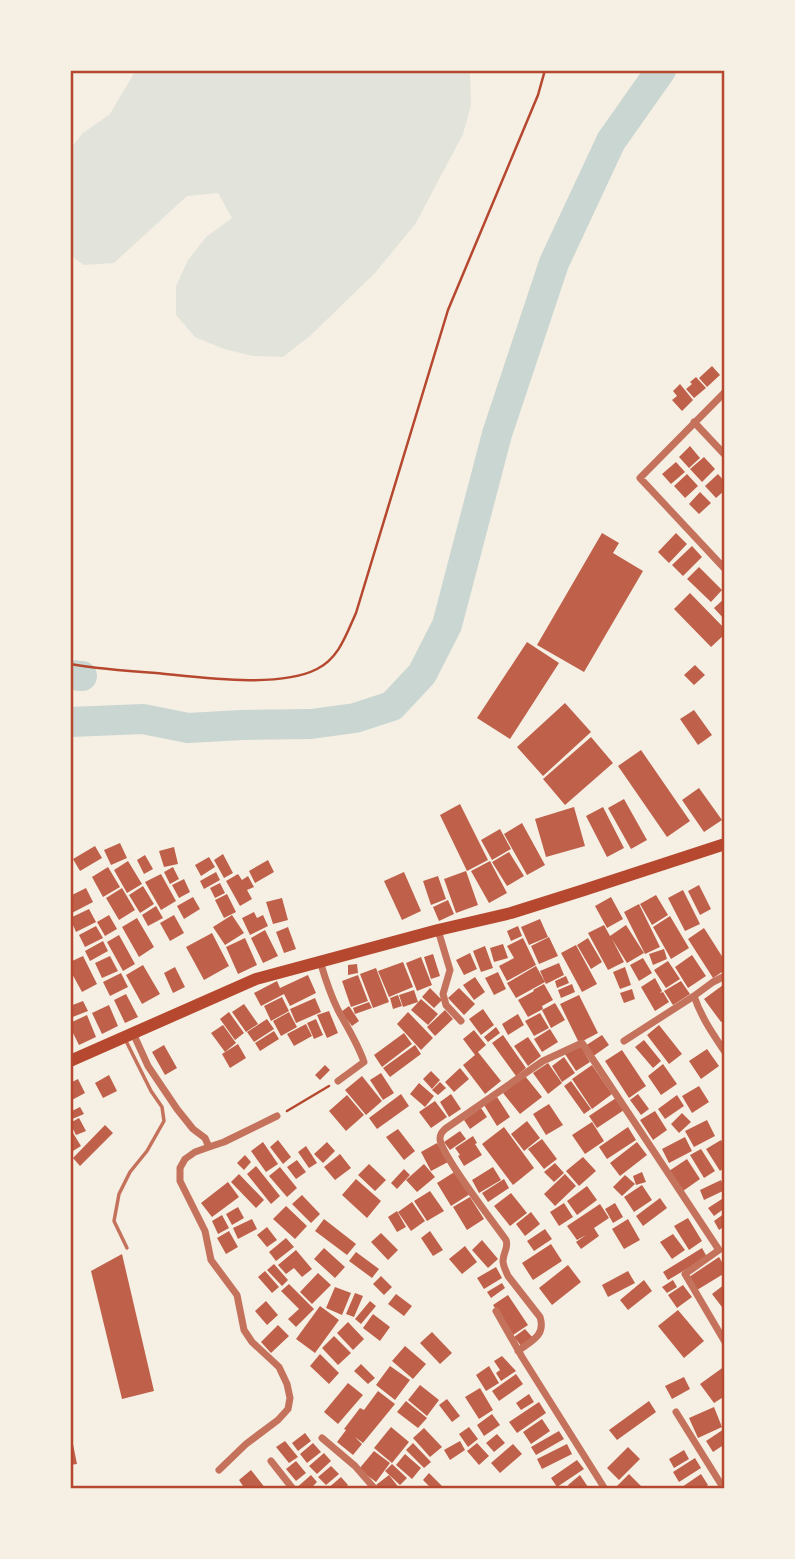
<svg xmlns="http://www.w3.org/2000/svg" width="795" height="1559" viewBox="0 0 795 1559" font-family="Montserrat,sans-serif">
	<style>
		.green { fill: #e2e4dc }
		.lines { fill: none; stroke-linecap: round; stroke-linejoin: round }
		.river { stroke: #c9d6d2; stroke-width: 30 }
		.building { fill: #bf614a }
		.path { stroke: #b5482f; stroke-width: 2.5 }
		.service { stroke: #c5725c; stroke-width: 3.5 }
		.minor { stroke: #c5725c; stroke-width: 7 }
		.primary { stroke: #b5482f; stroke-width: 12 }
		.neatline { fill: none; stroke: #b5482f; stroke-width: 2.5 }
	</style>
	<rect width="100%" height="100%" fill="#f6efe4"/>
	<path class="green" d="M136,70h334l1,35 -8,29 -47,89 -41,50 -65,63 -27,21 -30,-1 -29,-7 -29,-12 -19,-22v-29l12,-26 18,-23 26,-19 -14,-25 -31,3 -73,67 -30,2 -14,-10v-106l13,-16 27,-19z"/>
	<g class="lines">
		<path class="river" d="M70,675l12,1
			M70,722l73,-3 45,9 54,-3 69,-1 44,-6 37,-12 30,-32 25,-49 50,-191 57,-171 57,-122 50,-71"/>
	</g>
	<path class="building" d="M712,366l8,9 -13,12 -8,-9z
		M696,377l10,11 -12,10 -8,-9 6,-5 -2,-2z
		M680,384l13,16 -11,11 -10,-11 5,-4 -4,-5z
		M690,446l10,12 -11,10 -10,-11z
		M704,457l11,12 -13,13 -12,-13z
		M676,462l9,10 -14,12 -9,-10z
		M687,474l11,12 -13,12 -11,-12z
		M718,474l7,8v8l-9,8 -11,-12z
		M700,492l11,11 -12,11 -10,-10z
		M602,533l17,10 -6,10 30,18 -59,101 -47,-27z
		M676,533l11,11 -18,19 -11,-11z
		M692,546l10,11 -19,19 -11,-11z
		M699,567l23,23 -11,12 -24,-23z
		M690,593l35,36v5l-14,13 -37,-38z
		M725,598v22l-11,-12z
		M527,642l32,21 -49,76 -33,-21z
		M695,665l10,10 -11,10 -10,-10z
		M565,703l26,29 -48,44 -26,-29z
		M694,710l18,25 -14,10 -18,-26z
		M591,737l22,26 -48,42 -22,-26z
		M641,750l49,71 -23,16 -49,-71z
		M699,788l23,32 -18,12 -22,-32z
		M624,799l23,41 -16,9 -23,-41z
		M460,804l28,56 -21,11 -27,-56z
		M574,807l11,39 -39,11 -11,-38z
		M603,807l21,41 -17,9 -21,-41z
		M522,823l23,42 -18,10 -23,-41z
		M500,829l11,20 -19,11 -11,-20z
		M120,843l7,15 -16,7 -7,-15z
		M95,846l7,12 -22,13 -7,-12z
		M174,847l4,17 -14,3 -5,-16z
		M509,852l15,24 -17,10 -15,-24z
		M223,854l10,19 -9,5 -10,-18z
		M145,855l8,14 -9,5 -7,-14z
		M209,857l6,10 -14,9 -6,-11z
		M268,860l6,12 -19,11 -6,-12z
		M128,861l14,23 -15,9 -13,-23z
		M490,861l17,32 -18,10 -18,-32z
		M108,867l12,20 -17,10 -11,-20z
		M173,867l6,12 -9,5 -6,-12z
		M466,871l12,34 -22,8 -12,-34z
		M216,872l4,8 -16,9 -4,-8z
		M404,872l17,39 -19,9 -18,-39z
		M161,874l15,27 -15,9 -16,-28z
		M238,874l4,6 6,-4 6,11 -7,3 5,9 -12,7 -14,-25z
		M438,876l8,23 -15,6 -8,-24z
		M184,879l6,13 -11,6 -7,-13z
		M220,883l5,10 -10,5 -5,-10z
		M699,885l12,24 -11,6 -12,-24z
		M143,886l11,18 -14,9 -11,-18z
		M86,888l7,14 -23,12v-18z
		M122,888l13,22 -16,10 -13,-22z
		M683,890l17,34 -15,7 -17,-33z
		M227,894l9,18 -12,6 -9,-18z
		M656,895l12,20 -16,10 -12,-21z
		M193,897l7,12 -16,10 -7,-13z
		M611,897l12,22 -16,9 -12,-22z
		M282,898l6,22 -15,4 -7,-22z
		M448,900l6,14 -15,7 -6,-14z
		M639,904l21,43 -15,7 -21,-42z
		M156,906l7,12 -15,8 -6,-11z
		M89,909l7,13 -20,10 -6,-14z
		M254,912l3,6 6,-3 5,11 -18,9 -8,-17z
		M109,915l8,14 -12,7 -8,-14z
		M174,915l10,18 -14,8 -10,-18z
		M232,915l12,18 -19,12 -12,-18z
		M670,916l19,32 -18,11 -18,-32z
		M137,918l17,29 -15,10 -17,-30z
		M540,919l8,18 -19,8 -8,-18z
		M604,925l6,11 16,-11 18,28 -17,10 -15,-24 12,23 -16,8 -20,-37z
		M96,926l7,12 -18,9 -6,-12z
		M518,926l4,10 -11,5 -4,-10z
		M288,927l8,22 -12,4 -8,-21z
		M704,928l21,33v9l-12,8 -25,-39z
		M265,930l13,26 -15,7 -12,-25z
		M212,933l17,33 -25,14 -18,-33z
		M119,935l16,29 -12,7 -16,-29z
		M549,937l9,19 -19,8 -8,-18z
		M245,938l12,27 -19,9 -12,-27z
		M523,938l13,27 -29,16 -8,-15 15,-8 -7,-12z
		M588,938l14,24 -11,7 -14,-24z
		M103,941l5,10 -18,10 -5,-10z
		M503,944l5,14 -14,4 -4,-14z
		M576,945l21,39 -15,8 -21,-39z
		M485,946l8,22 -12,4 -8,-21z
		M664,949l3,10 -14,6 -4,-11z
		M470,953l7,16 -13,6 -8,-15z
		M433,954l7,22 -9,3 -7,-22z
		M692,955l14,21 -18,12 -13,-21z
		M83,956l14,28 -15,8 -12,-22v-8z
		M110,956l8,15 -16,7 -7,-15z
		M421,957l11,28 -15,6 -11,-28z
		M643,958l9,15 -13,8 -9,-16z
		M668,961l12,18 -14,9 -12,-18z
		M403,962l10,25 -24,10 -11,-26z
		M559,963l5,12 -18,9 -6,-13z
		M357,964l1,9 -10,2v-10z
		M143,965l17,29 -18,10 -16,-29z
		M536,966l9,16 -29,16 -9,-15z
		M175,967l10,20 -12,6 -9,-20z
		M625,967l6,18 -11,4 -7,-17z
		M376,968l13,34 -16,6 -13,-34z
		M498,972l8,17 -12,6 -9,-17z
		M121,973l7,14 -18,9 -7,-14z
		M308,975l8,18 -26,13 -6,-12 -23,12 -7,-13 23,-12 3,7z
		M358,975l10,26 -17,6 -9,-26z
		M566,976l3,7 -12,5 -2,-7z
		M475,977l10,15 -11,8 -11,-15z
		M655,978l7,13 -2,2 3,-1 6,10 -14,9 -14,-24z
		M681,981l9,13 -17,11 -9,-14z
		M544,984l9,16 -11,6 1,3 -15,8 -10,-17 16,-9 -1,-1z
		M572,984l3,8 -14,6 -3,-8z
		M723,985l2,3v32l-4,2 -17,-23z
		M430,988l12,12 -8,8 -12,-11z
		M459,988l16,16 -11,11 -16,-17z
		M632,989l3,10 -11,4 -4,-10z
		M414,990l4,12 -15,5 -4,-12z
		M126,994l12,23 -13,6 -11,-23z
		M398,995l4,11 -9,3 -3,-11z
		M579,995l19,38 -19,10 -19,-39z
		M282,997l7,14 -18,10 -7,-15z
		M315,998l6,14 -25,11 -6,-14z
		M421,999l17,15 -10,11 -17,-15z
		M83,1001l5,10 -18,7v-12z
		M369,1002l3,6 -17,6 -2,-6z
		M555,1003l10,17 -14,8 -9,-18z
		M244,1004l14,20 -12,8 -14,-20z
		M109,1005l9,21 -16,8 -10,-21z
		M349,1006l10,15 -7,5 -11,-14z
		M483,1009l11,16 -13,10 -12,-16z
		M445,1010l8,9 -18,17 -8,-9z
		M329,1011l9,22 -11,5 -10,-23z
		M229,1012l15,21 -9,7 -15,-21z
		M289,1012l8,15 -16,9 -8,-15z
		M408,1012l25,26 -12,12 -24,-26z
		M540,1013l9,15 -15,8 -9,-15z
		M518,1014l6,11 -16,10 -6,-11z
		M87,1015l9,22 -17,8 -9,-18v-4z
		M267,1019l7,10 -20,13 -7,-10z
		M316,1019l7,16 -9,4 -7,-16z
		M306,1024l6,12 -18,10 -7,-12z
		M223,1025l13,18 -11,9 -14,-19z
		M659,1025l23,29 -13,10 -22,-29z
		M496,1027l4,6 -12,9 -4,-5z
		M550,1029l8,13 -16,10 -8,-13z
		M474,1030l12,15 -8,7 23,29 -16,13 -22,-29 12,-10 -12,-16z
		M274,1031l5,8 -19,12 -5,-8z
		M404,1033l8,11 -30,23 -8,-12z
		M503,1035l23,33 -10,8 -24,-33z
		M602,1035l7,10 -17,12 -7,-11z
		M528,1037l13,19 -13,10 -14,-20z
		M644,1040l17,21 -8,7 -18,-21z
		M238,1044l8,14 -16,10 -8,-14z
		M164,1045l13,23 -12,7 -13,-23z
		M415,1045l6,9 -31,23 -7,-9z
		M580,1045l10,17 -14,9 -11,-17z
		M707,1049l12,17 -18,13 -12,-18z
		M622,1050l24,36 -17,12 -24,-37z
		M564,1057l11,16 -13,9 -10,-16z
		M548,1063l14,20 -14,11 -15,-21z
		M663,1064l14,20 -16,11 -13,-19z
		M325,1065l5,5 -10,10 -5,-5z
		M592,1065l20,29 -20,15 -20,-30z
		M460,1068l9,11 -15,13 -9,-10z
		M431,1071l9,9 -8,9 -9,-10z
		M381,1073l13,20 -11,7 -13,-20z
		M109,1075l8,16 -14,7 -8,-15z
		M362,1076l20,25 -16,14 -21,-25z
		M525,1076l17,21 -22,17 -17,-21z
		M78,1079l7,14 -15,8v-18z
		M571,1081l20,28 -7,5 -20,-28z
		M440,1082l6,6 -8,7 -6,-5z
		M419,1083l15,13 -9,11 -15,-13z
		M699,1086l10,16 -17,11 -10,-17z
		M401,1094l8,12 -32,23 -8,-11z
		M451,1094l10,15 -12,8 -9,-15z
		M638,1094l11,15 -8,6 -11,-15z
		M347,1095l17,20 -18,16 -17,-20z
		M677,1095l7,11 -19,13 -7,-10z
		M497,1097l13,20 -13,9 -13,-21z
		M616,1098l8,12 -27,18 -8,-12z
		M435,1101l12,16 -16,11 -12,-16z
		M549,1104l14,21 -17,10 -13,-21z
		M80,1107l4,7 -14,6v-8z
		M481,1108l6,9 -17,12 -6,-9z
		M655,1111l12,19 -14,10 -13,-20z
		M682,1113l9,9 -12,11 -8,-9z
		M79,1118l7,13 -10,4 -6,-12z
		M707,1120l8,16 -21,11 -9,-16z
		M527,1121l13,17 -16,13 -13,-17z
		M592,1122l12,19 -19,13 -13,-19z
		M105,1125l8,8 -33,33 -7,-8z
		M504,1127l30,41 -21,17 -31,-41z
		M628,1127l8,13 -29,19 -8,-12z
		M70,1128l11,18 -8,5 -3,-4z
		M398,1129l17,22 -11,9 -18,-23z
		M460,1131l6,8 -16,11 -6,-8z
		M473,1136l4,7 -2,1 7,11 -18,11 -6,-10 2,-1 -5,-7z
		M685,1137l7,14 -23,12 -7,-14z
		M542,1139l15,20 -13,10 -16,-20z
		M278,1140l13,17 -8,7 -13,-17z
		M721,1140l4,7v20l-5,4 -14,-22z
		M263,1142l15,22 -12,8 -15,-21z
		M327,1142l8,9 -12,12 -9,-9z
		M637,1142l10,13 -27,21 -10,-13z
		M437,1143l11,19 -17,9 -10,-19z
		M306,1146l11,17 -8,5 -11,-16z
		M701,1149l14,22 -11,7 -14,-23z
		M340,1154l11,14 -16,12 -11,-13z
		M245,1155l6,7 -7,8 -7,-7z
		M583,1157l13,14 -17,15 -13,-15z
		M687,1159l13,20 -17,12 -14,-20z
		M297,1160l9,12 -10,7 -9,-12z
		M555,1163l9,10 -10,9 -10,-10z
		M369,1164l17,16 -11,11 -17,-16z
		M424,1164l11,13 -18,15 -11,-12z
		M256,1166l24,30 -9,8 -24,-30z
		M280,1167l17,21 -10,9 -18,-21z
		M493,1167l8,13 -22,13 -7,-13z
		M404,1169l6,6 -13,14 -6,-6z
		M456,1171l14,23 -19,12 -14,-23z
		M642,1172l4,10 -10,3 -3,-9z
		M239,1174l25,26 -8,8 -25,-26z
		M565,1174l11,12 -21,20 -11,-12z
		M625,1175l10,9 -13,12 -9,-9z
		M356,1179l25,22 -14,17 -25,-23z
		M504,1179l5,9 -21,14 -6,-9z
		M721,1180l4,10 -21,10 -4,-10z
		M228,1182l11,15 -27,20 -11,-14z
		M642,1185l10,15 -18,12 -10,-15z
		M587,1186l10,14 -20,15 -10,-14z
		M430,1191l14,20 -17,10 -13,-20z
		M511,1193l16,20 -17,13 -16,-20z
		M302,1195l18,19 -9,9 -19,-19z
		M470,1197l14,22 -17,11 -14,-23z
		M725,1197v11l-11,8 -6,-8z
		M660,1198l7,10 -24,18 -7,-10z
		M412,1202l13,19 -14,10 -13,-19z
		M564,1203l9,14 -14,9 -9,-14z
		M615,1203l8,14 -10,6 -8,-14z
		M600,1204l9,14 -15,10 5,8 -18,13 -5,-7 10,-7 -9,5 -10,-14z
		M286,1206l21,20 -12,13 -22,-20z
		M238,1207l6,11 -12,7 -6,-11z
		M397,1211l9,16 -9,5 -9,-15z
		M531,1212l9,12 -15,12 -9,-12z
		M725,1213v13l-6,4 -5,-9z
		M222,1215l7,13 -11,6 -6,-13z
		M688,1218l14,23 -13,9 -15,-24z
		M252,1219l5,10 -19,10 -5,-11z
		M324,1219l32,25 -9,11 -32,-24z
		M628,1219l12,21 -16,9 -12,-20z
		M267,1227l10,13 -10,7 -10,-12z
		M545,1229l7,10 -18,12 -7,-10z
		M229,1231l9,16 -12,7 -9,-16z
		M430,1231l13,19 -10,6 -12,-18z
		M381,1233l17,17 -10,10 -17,-18z
		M673,1234l12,16 -13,9 -12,-17z
		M286,1238l8,9 -18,14 -7,-9z
		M482,1240l16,19 -10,9 -16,-18z
		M551,1244l11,17 -29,19 -11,-17z
		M465,1246l12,16 -15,12 -13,-15z
		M324,1248l21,19 -10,11 -21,-19z
		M702,1248l5,9 -39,23 -5,-8z
		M296,1250l16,19 -10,8 -8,-9 -8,6 -8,-9z
		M356,1252l23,17 -7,9 -23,-17z
		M122,1254l32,137 -32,8 -31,-128z
		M719,1257l6,10v6l-28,17 -8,-13z
		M274,1264l14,16 -6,6 -15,-16z
		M568,1265l13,17 -29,23 -13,-17z
		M496,1267l6,11 -18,11 -7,-11z
		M265,1271l14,16 -7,6 -14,-16z
		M628,1271l7,12 -27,14 -6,-12z
		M318,1273l13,12 -19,19 -12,-12z
		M381,1276l11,11 -8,8 -11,-11z
		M644,1280l8,11 -24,19 -8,-10z
		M673,1280l4,7 -10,6 -5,-6z
		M502,1283l3,5 -14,10 -4,-6z
		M289,1284l25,25 -18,18 -8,-8 11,-10 -18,-18z
		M725,1284v27l-13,-17z
		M683,1285l9,12 -15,11 -9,-13z
		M335,1287l16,6 -9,22 -16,-7z
		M355,1293l8,3 -9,21 -8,-3z
		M396,1294l16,12 -8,10 -16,-12z
		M508,1295l20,30 -15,10 -20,-30z
		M266,1301l12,14 -11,10 -12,-14z
		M370,1301l6,5 -15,18 -6,-5z
		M320,1306l19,14 -24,33 -19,-14z
		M678,1310l26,31 -20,17 -26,-32z
		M373,1314l17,13 -10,14 -17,-13z
		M348,1322l16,17 -11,11 -16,-17z
		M278,1325l11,11 -18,17 -10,-11z
		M525,1329l8,9 -11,9 -8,-10z
		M432,1332l20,21 -12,11 -20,-21z
		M334,1336l17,17 -13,12 -16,-17z
		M405,1346l21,18 -13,15 -21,-18z
		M320,1354l19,19 -10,11 -19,-18z
		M502,1356l14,15 -15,10 -5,-8 4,-3 -6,-9z
		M361,1364l14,14 -7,6 -14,-13z
		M390,1366l20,14 -15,20 -19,-15z
		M489,1366l10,17 -13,8 -10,-16z
		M725,1366v30l-11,7 -14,-19z
		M516,1374l7,10 -24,17 -7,-10z
		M684,1377l6,12 -18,10 -7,-13z
		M348,1383l15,12 -25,29 -14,-12z
		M420,1385l19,15 -12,16 -19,-16z
		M480,1388l13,22 -14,9 -14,-22z
		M378,1391l17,13 -32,39 -8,-6 7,7 -9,11 -16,-13 9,-12 -2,-1 16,-21 4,2z
		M529,1394l5,8 -13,8 -5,-7z
		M447,1399l13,17 -8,6 -13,-17z
		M406,1401l21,17 -9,10 -21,-16z
		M649,1401l7,11 -39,28 -8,-10z
		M539,1402l7,11 -29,20 -8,-11z
		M714,1407l8,20 -24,11 -9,-20z
		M492,1414l8,11 -16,11 -7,-11z
		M542,1419l8,12 -19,13 -8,-12z
		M391,1427l18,15 -17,21 -18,-15z
		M469,1427l9,12 -10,8 -9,-13z
		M424,1428l18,19 -12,10 -17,-19z
		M724,1429l1,15 -12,8 -7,-11z
		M559,1431l5,8 -28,16 -5,-8z
		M305,1433l6,8 -13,10 -6,-8z
		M497,1434l8,9 -11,9 -8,-9z
		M285,1441l13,16 -9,6 -13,-16z
		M460,1441l5,9 -15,10 -6,-10z
		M313,1443l8,9 -14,11 -7,-9z
		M413,1443l18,19 -7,6 -18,-18z
		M477,1443l12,13 -10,9 -12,-14z
		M73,1444l4,20 -7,1v-20z
		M513,1444l9,10 -22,19 -9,-10z
		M567,1444l5,10 -30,15 -5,-10z
		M628,1447l12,12 -21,21 -12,-12z
		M684,1450l5,9 -15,9 -5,-9z
		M374,1451l16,12 -14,19 -17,-13z
		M324,1453l7,8 -14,13 -8,-8z
		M405,1454l16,14 -9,11 -16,-14z
		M695,1458l6,10 -22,14 -6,-10z
		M577,1460l7,9 -27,18 -6,-9z
		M296,1461l10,12 -10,8 -10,-12z
		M392,1464l15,14 -7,7 -15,-14z
		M331,1466l8,8 -13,11 -8,-8z
		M251,1470l15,19h-21l-6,-9z
		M429,1473l14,14 -2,2h-9l-9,-9z
		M629,1474l13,13 -2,2h-22l-2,-2z
		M701,1474l7,11 -6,4h-19l-1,-2z
		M311,1475l6,7 -7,7h-15z
		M389,1475l11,14h-21l-3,-4z
		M580,1475l8,12 -2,2h-15l-3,-4z
		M341,1477l7,8 -4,4h-17z"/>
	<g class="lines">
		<path class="path" d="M70,664c29,5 57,7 86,9 42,4 122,16 161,-4 22,-11 29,-34 39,-56l92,-303 90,-215 7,-25
			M287,1111l42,-25"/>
		<path class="service" d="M125,1039l26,52 11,16 2,14 -17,30 -17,21 -11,22 -5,27 13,27"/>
		<path class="minor" d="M725,392l-85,86 85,91
			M694,422l31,33
			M438,930l12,40 -7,24 3,11 15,16
			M320,961c5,17 10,33 18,49 9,17 20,34 26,52l-26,19
			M725,976l-12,6 -19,14c7,21 19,38 31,56
			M133,1033l15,33 29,43 16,20 12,9 4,9 -14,5 -10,7 -5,9v13l25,50 6,29 26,35 7,35 8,12 27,25 8,17 3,14 -2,11 -10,11 -32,24 -27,26
			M624,1041l70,-45
			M209,1147l15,-5 53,-26
			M496,1311l26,46 83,132
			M518,1351c13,-10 28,-15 22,-34l-32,-41c-2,-5 -5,-10 -5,-15 0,-9 6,-13 3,-21 -12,-17 -65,-85 -66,-101 0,-5 2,-7 5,-10l98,-68 39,-18 137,207 -34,24 40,68
			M676,1412l48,77
			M322,1438l33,28 20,23
			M271,1461l22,28"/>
		<path class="primary" d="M70,1061l186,-82 182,-49 73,-17 73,-23 141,-46"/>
	</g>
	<rect width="795" height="1559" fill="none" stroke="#f6efe4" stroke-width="144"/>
	<rect x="72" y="72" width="651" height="1415" class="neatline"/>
</svg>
